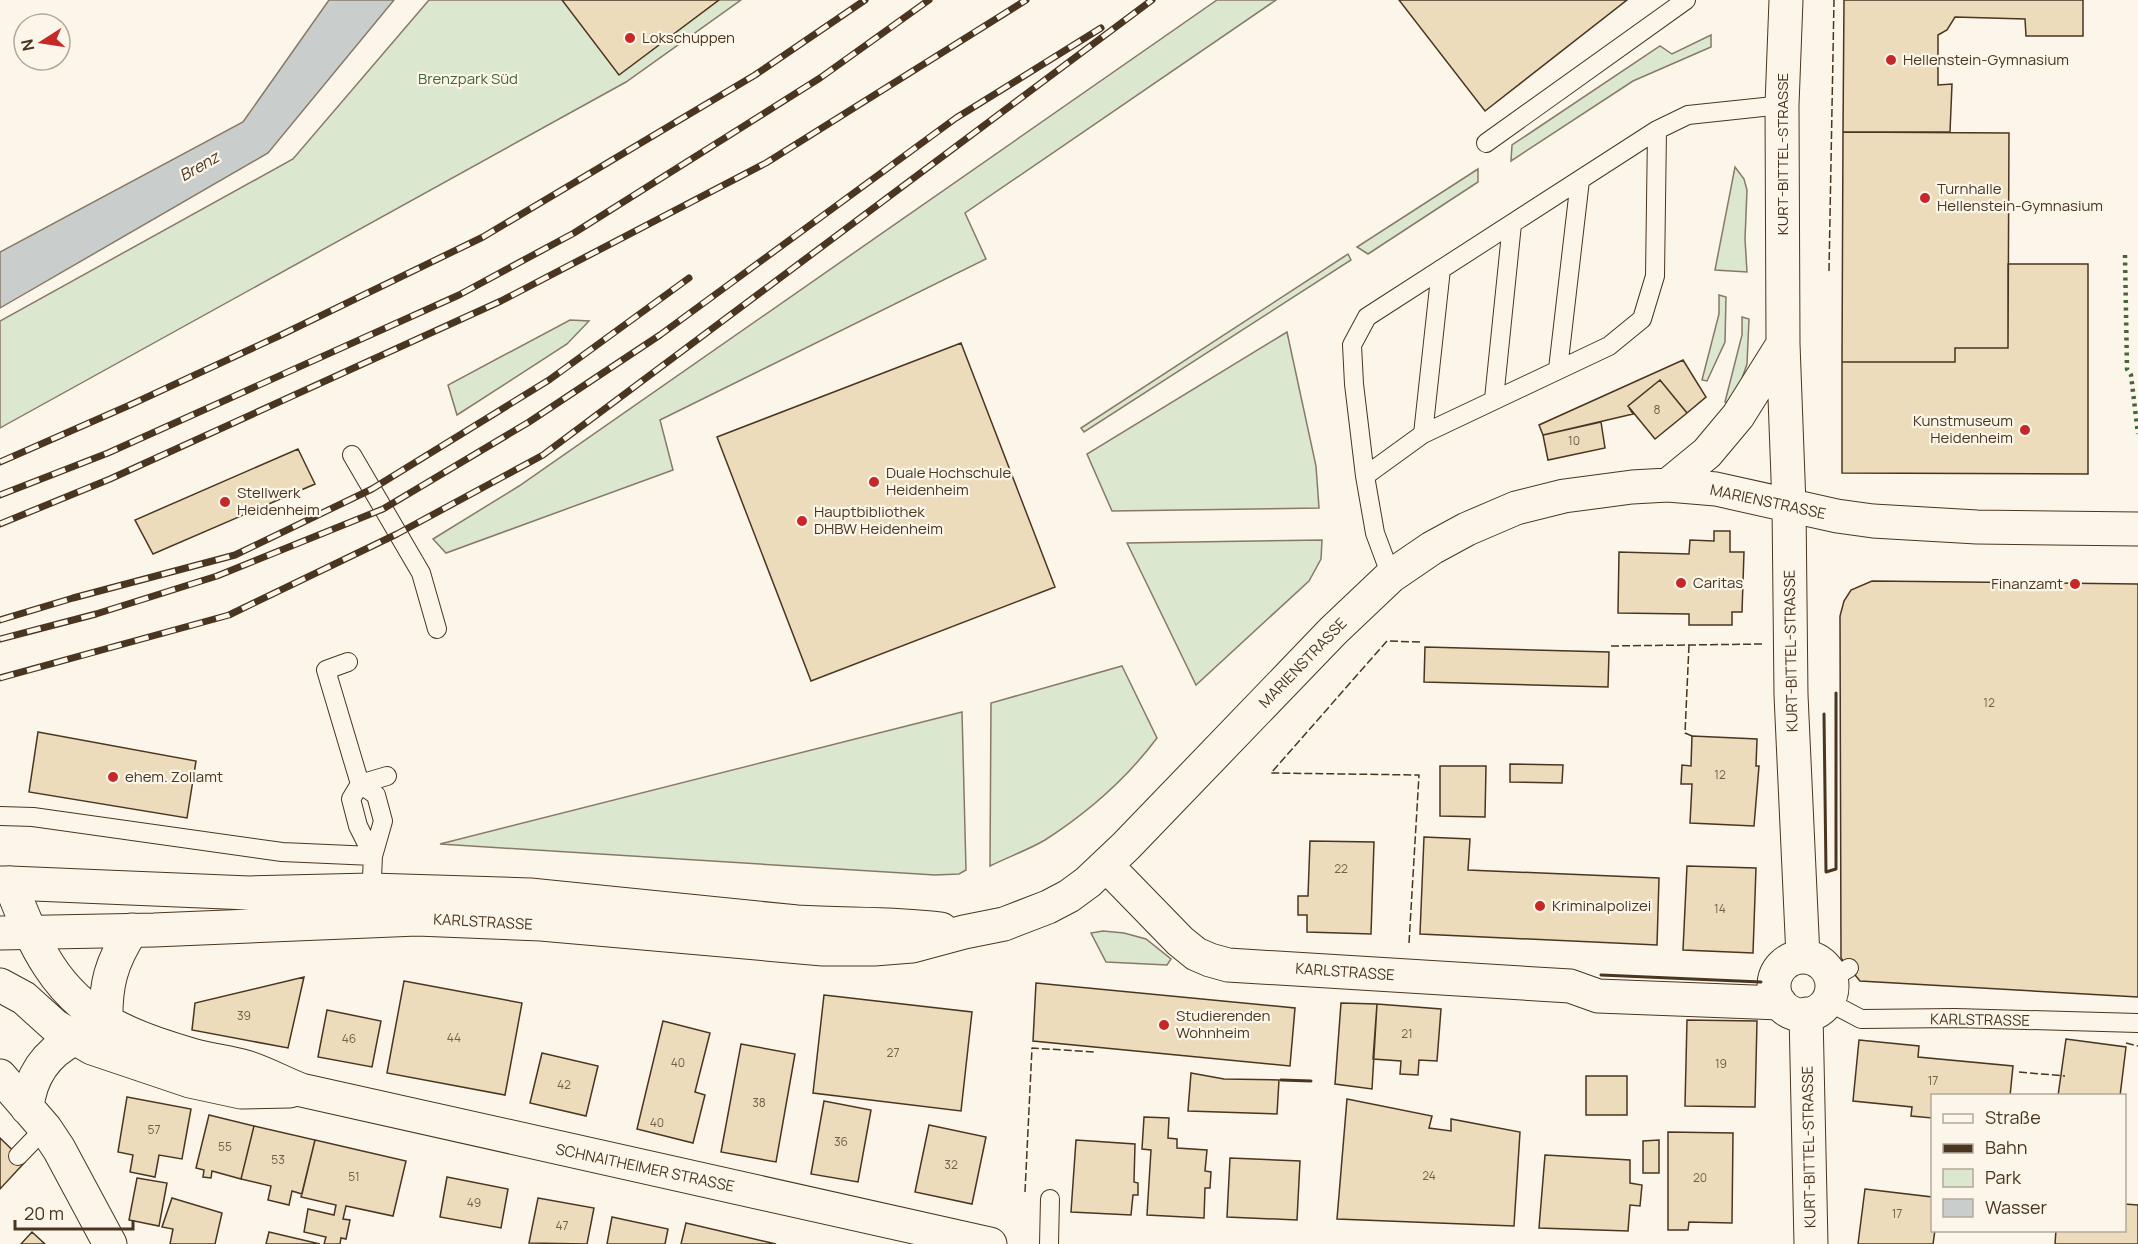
<svg xmlns="http://www.w3.org/2000/svg" width="2138" height="1244" viewBox="0 0 2138 1244" font-family="Manrope,sans-serif">
	<style>
		.green { fill: #dce7d0; stroke: #887966; stroke-width: 1.5 }
		.water { fill: #c9cecd; stroke: #887966; stroke-width: 1.5 }
		.building { fill: #ecdcbc; stroke: #4a3520; stroke-width: 1.5 }
		.lines { fill: none; stroke-linecap: round; stroke-linejoin: round }
		.lane-casing { stroke: #4a3520; stroke-width: 20 }
		.street-casing { stroke: #4a3520; stroke-width: 35 }
		.secondary-casing { stroke: #4a3520; stroke-width: 35 }
		.lane { stroke: #fbf6e9; stroke-width: 18 }
		.street { stroke: #fbf6e9; stroke-width: 33 }
		.secondary { stroke: #fbf6e9; stroke-width: 33 }
		.rail-casing { stroke: #4a3520; stroke-width: 7 }
		.rail { stroke: #fbf6e9; stroke-width: 4.5; stroke-dasharray: 14; stroke-linecap: butt }
		.hedge { stroke: #436837; stroke-width: 4.5; stroke-dasharray: 3 4.5; stroke-linecap: butt }
		.fence { stroke: #4a3520; stroke-width: 1.5; stroke-dasharray: 8 3; stroke-linecap: butt }
		.wall { stroke: #4a3520; stroke-width: 3 }
		.poi-dot { fill: #c62828; stroke: #fbf6e9; stroke-width: 2 }
		.labels { text-anchor: middle; stroke-width: 4.5; stroke-linejoin: round; paint-order: stroke }
		.number-label { font-size: 12px; fill: #725f47 }
		.poi-label { font-size: 15px; fill: #4a3520; stroke: #fbf6e9; text-anchor: start }
		.park-label { font-size: 15px; fill: #436837; stroke: #fbf6e9 }
		.street-label { font-size: 15px; fill: #4a3520; stroke: #fbf6e9 }
		.water-label { font-size: 16px; font-style: italic; fill: #4a3520; stroke: #fbf6e9 }
	</style>
	<rect width="100%" height="100%" fill="#fbf6e9"/>
	<path class="green" d="M429,0h312l-115,82 -626,346v-107l293,-162z
		M1217,0h59l-311,213 21,46 -326,161 13,50 -227,83 -13,-14 86,-53z
		M1711,35v12l-78,34 -122,80 1,-16 148,-99 12,8z
		M1735,167l9,12 3,11 -2,49 2,33 -32,-2z
		M1478,169v13l-110,72 -11,-7z
		M1348,254l3,6 -267,172 -3,-4z
		M1719,295l7,2 -1,45 -18,39 -5,-1 17,-66z
		M1742,317l7,2 -2,45 -7,20 -11,19 -4,-1 17,-67z
		M570,320l19,1 -22,23 -110,71 -9,-30z
		M1287,332l29,134 3,42 -207,3 -25,-57z
		M1322,540l-1,19 -12,22 -113,104 -69,-142z
		M1122,666l35,72c-30,40 -70,75 -112,102 -17,10 -37,17 -55,26l1,-163z
		M962,712l4,158 -7,4 -24,1 -495,-31z
		M1103,931l21,2 22,6 25,20 -4,6 -61,-3 -15,-29z"/>
	<path class="water" d="M329,0h65l-126,153 -268,155v-56l243,-130z"/>
	<path class="building" d="M562,0h157l-100,75z
		M1399,0h228l-142,111z
		M1844,0h239v36h-57l-1,-17 -70,-2 -8,13 -9,5v50l14,-1 -2,48h-107z
		M1843,132l166,1 -1,215h-53v14h-113z
		M2008,264h80v210l-246,-1v-111h113v-14h53z
		M961,343l94,244 -244,94 -94,-244z
		M1683,360l23,37 -19,16 -27,-33 -32,26 5,8 -90,21 -4,-10z
		M1660,380l27,33 -32,26 -27,-33z
		M1601,422l4,26 -57,12 -5,-25z
		M298,449l17,35 -162,70 -18,-34z
		M1714,531h16v21h14l-2,60h-10v13h-43v-11l-71,-1 1,-61 70,2 1,-14 24,1z
		M1872,581l266,3v413l-278,-16 -19,-23 -1,-342 4,-15 7,-11z
		M1425,647l184,5 -1,35 -184,-5z
		M38,732l158,29 -9,57 -158,-26z
		M1692,736l65,3 -1,27h3l-5,60 -64,-3 2,-39h-11l1,-19 9,1z
		M1510,764l53,1 -1,18 -52,-1z
		M1440,766h46l-1,51 -45,-1z
		M1424,837l46,2 -2,31 191,8 -2,67 -237,-11z
		M1310,841l64,1 -3,92 -64,-2v-17h-9v-19h10z
		M1687,866l69,2 -3,85 -70,-3z
		M304,977l-16,71 -96,-18 3,-27z
		M404,981l118,22 -17,92 -118,-22z
		M1036,983l259,25 -5,58 -257,-25z
		M824,995l148,17 -11,99 -148,-18z
		M1341,1003l36,1 -5,85 -37,-5z
		M1377,1004l64,5 -4,52 -18,-1 -1,15 -18,-1 1,-13 -28,-2z
		M327,1010l54,11 -9,46 -54,-10z
		M1687,1020l70,1 -2,86 -70,-1z
		M663,1021l47,12 -15,59 10,3 -12,48 -56,-14z
		M2066,1039l60,8 -6,49h-62z
		M1859,1040l60,6 -1,11 95,9 -3,30h-78v22l-21,-2 1,-9 -59,-6z
		M741,1044l54,10 -19,108 -55,-10z
		M542,1053l56,13 -12,50 -56,-13z
		M1191,1073l33,6 55,1 -2,34 -89,-3z
		M1586,1076h41v39h-41z
		M127,1097l64,12 -9,50 -23,-4 -4,22 -25,-5 3,-17 -15,-3z
		M1347,1099l85,17 -3,12 22,3v-12l69,13 -6,94 -177,-7z
		M824,1101l47,9 -13,72 -47,-8z
		M209,1115l45,11 -13,53 -29,-8 -1,7 -8,-1 1,-7 -8,-2z
		M1144,1117l25,1 -1,20 9,1v9l30,2 -2,21 6,1 -1,16h-5l-1,30 -57,-3 4,-65 -9,-1z
		M929,1125l57,12 -14,67 -57,-12z
		M254,1126l61,14 -13,54 -10,-3 -3,14 -21,-5 3,-14 -30,-7z
		M1668,1132l65,1 -1,90 -43,-1 -1,8h-20z
		M0,1138l25,24 -25,27z
		M315,1140l91,21 -13,55 -47,-10 -3,13 7,1 -4,19 -5,-1 -1,6h-16l2,-7 -22,-5 4,-23 26,6 2,-10 -35,-8z
		M1076,1140l59,4 -1,38 4,1v12h-5l-2,20 -60,-3z
		M1659,1140v33h-16v-32z
		M1545,1155l85,5v23l12,2 -2,21 -10,-1 -2,26 -89,-3z
		M1230,1158l70,3 -3,59 -70,-3z
		M447,1177l61,12 -7,39 -61,-11z
		M137,1178l30,5 -8,43 -30,-6z
		M1865,1189l67,8v33h3l-2,14h-75z
		M172,1198l50,15 -7,31h-45l3,-15 -11,-2z
		M538,1198l56,10 -7,36 -58,-1z
		M2124,1204l14,1v39h-83l1,-14h68z
		M612,1217l56,12 -3,15h-58z
		M686,1223l90,21h-95z
		M32,1232l13,12h-24z
		M269,1232l51,12h-54z"/>
	<g class="lines">
		<g class="lane-casing">
			<path id="lane" d="M1486,143l200,-143
				M1558,369l22,-189
				M1494,399l18,-175
				M1423,434l18,-165
				M352,455l69,118 16,56
				M1365,476l58,-42 186,-88 33,-27 13,-43 2,-146
				M1391,576l-16,-43 -10,-57 -11,-92 -2,-39 15,-28 290,-187 31,-15 94,-10
				M348,662l-22,8 34,114 27,-8
				M0,816l33,1 249,35 91,4
				M371,898l2,-42 10,-35 -7,-26 -16,-11 -9,15 7,27 15,30
				M1831,979l18,-11
				M1827,1001l34,18 94,-1 183,5
				M18,1156l27,-28
				M1049,1244l1,-45"/>
		</g>
		<g class="street-casing">
			<path id="street" d="M1786,0l-4,105 1,239 6,161 2,190 12,262
				M1668,485l39,-32 31,-37 45,-72
				M1106,865l74,76 16,13 14,6 18,5 342,21 28,10 182,7
				M10,883l239,10 122,-3 159,5 267,27c48,3 96,1 144,7
				M0,933l154,-3 263,-11 124,5 282,25h51l38,-3 52,-14 40,-8 44,-17 21,-11 19,-14 38,-36 207,-215 58,-55 41,-28 35,-19 49,-21 48,-12 68,-9 36,-2 48,4 121,27 36,5 104,6 161,2
				M1774 986a29 29 0 1 1 58 0a29 29 0 1 1-58 0Z
				M1806,1014l5,230
				M0,1076l45,52 14,21 51,95
				M27,1108c3,-31 19,-55 47,-69"/>
		</g>
		<g class="secondary-casing">
			<path id="secondary" d="M0,883h10c11,28 22,57 39,83 35,54 84,72 143,89 18,5 37,7 54,12 19,6 37,16 55,23l689,154
				M0,985l24,13 31,28 37,22 98,33 51,11 49,-1
				M106,1023c-1,-38 5,-61 26,-93"/>
		</g>
		<use href="#lane" class="lane"/>
		<use href="#street" class="street"/>
		<use href="#secondary" class="secondary"/>
		<g class="rail-casing">
			<path id="rail" d="M0,462l130,-57 151,-70 202,-98 272,-162 110,-75
				M0,495l108,-42 351,-158 115,-62 246,-155 109,-78
				M0,524l110,-45 391,-178 265,-138 260,-163
				M0,620l73,-22 162,-43 137,-66 177,-109 140,-102
				M0,639l96,-25 121,-38 166,-67 146,-87 131,-87 296,-217 145,-90
				M0,678l229,-63 168,-81 146,-79 609,-455"/>
		</g>
		<use href="#rail" class="rail"/>
		<path class="hedge" d="M2125,255l2,114 4,6 7,59"/>
		<path class="fence" d="M1829,271l5,-271
			M1689,645l-4,88 7,3
			M1611,646l152,-2
			M1409,943l10,-168 -148,-2 116,-132 35,1
			M2126,1043l12,3
			M2019,1072l46,4
			M1025,1192l7,-144 62,4"/>
		<path class="wall" d="M1824,714l2,158 10,-3v-176
			M1601,975l160,7
			M1281,1080l30,1"/>
	</g>
	<g class="poi-dot">
		<circle cx="630" cy="38" r="6"/>
		<circle cx="1891" cy="60" r="6"/>
		<circle cx="1925" cy="198" r="6"/>
		<circle cx="2025" cy="430" r="6"/>
		<circle cx="874" cy="482" r="6"/>
		<circle cx="225" cy="502" r="6"/>
		<circle cx="802" cy="521" r="6"/>
		<circle cx="1681" cy="583" r="6"/>
		<circle cx="2075" cy="584" r="6"/>
		<circle cx="113" cy="777" r="6"/>
		<circle cx="1540" cy="906" r="6"/>
		<circle cx="1164" cy="1025" r="6"/>
	</g>
	<g class="labels">
		<g class="number-label">
			<text x="1657" y="414">8</text>
			<text x="1574" y="445">10</text>
			<text x="1989" y="707">12</text>
			<text x="1720" y="779">12</text>
			<text x="1341" y="873">22</text>
			<text x="1720" y="913">14</text>
			<text x="244" y="1020">39</text>
			<text x="1407" y="1038">21</text>
			<text x="454" y="1042">44</text>
			<text x="349" y="1043">46</text>
			<text x="893" y="1057">27</text>
			<text x="678" y="1067">40</text>
			<text x="1721" y="1068">19</text>
			<text x="1933" y="1085">17</text>
			<text x="564" y="1089">42</text>
			<text x="759" y="1107">38</text>
			<text x="657" y="1127">40</text>
			<text x="154" y="1134">57</text>
			<text x="841" y="1146">36</text>
			<text x="225" y="1151">55</text>
			<text x="278" y="1164">53</text>
			<text x="951" y="1169">32</text>
			<text x="1429" y="1180">24</text>
			<text x="354" y="1181">51</text>
			<text x="1700" y="1182">20</text>
			<text x="474" y="1207">49</text>
			<text x="1897" y="1218">17</text>
			<text x="562" y="1230">47</text>
		</g>
		<g class="poi-label">
			<text x="642" y="43">Lokschuppen</text>
			<text x="1903" y="65">Hellenstein-Gymnasium</text>
			<text x="1937" y="194">Turnhalle<tspan x="1937" dy="17">Hellenstein-Gymnasium</tspan></text>
			<text x="2013" y="426" text-anchor="end">Kunstmuseum<tspan x="2013" dy="17">Heidenheim</tspan></text>
			<text x="886" y="478">Duale Hochschule<tspan x="886" dy="17">Heidenheim</tspan></text>
			<text x="237" y="498">Stellwerk<tspan x="237" dy="17">Heidenheim</tspan></text>
			<text x="814" y="517">Hauptbibliothek<tspan x="814" dy="17">DHBW Heidenheim</tspan></text>
			<text x="1693" y="588">Caritas</text>
			<text x="2063" y="589" text-anchor="end">Finanzamt</text>
			<text x="125" y="782">ehem. Zollamt</text>
			<text x="1552" y="911">Kriminalpolizei</text>
			<text x="1176" y="1021">Studierenden<tspan x="1176" dy="17">Wohnheim</tspan></text>
		</g>
		<g class="park-label">
			<text x="468" y="84">Brenzpark Süd</text>
		</g>
		<g class="street-label">
			<text transform="translate(1783 154) rotate(-90)" y="5">KURT-BITTEL-STRASSE</text>
			<text transform="translate(1768 502) rotate(12)" y="5">MARIENSTRASSE</text>
			<text transform="translate(1791 651) rotate(-91)" y="5">KURT-BITTEL-STRASSE</text>
			<text transform="translate(1303 663) rotate(-46)" y="5">MARIENSTRASSE</text>
			<text transform="translate(483 922) rotate(3)" y="5">KARLSTRASSE</text>
			<text transform="translate(1345 972) rotate(4)" y="5">KARLSTRASSE</text>
			<text transform="translate(1980 1020) rotate(1)" y="5">KARLSTRASSE</text>
			<text transform="translate(1809 1147) rotate(-91)" y="5">KURT-BITTEL-STRASSE</text>
			<text transform="translate(645 1168) rotate(12)" y="5">SCHNAITHEIMER STRASSE</text>
		</g>
		<g class="water-label">
			<text transform="translate(199 166) rotate(-30)" y="6">Brenz</text>
		</g>
	</g>
	<rect x="1931" y="1094" width="195" height="138" fill="#fbf6e9" stroke="#b4a999" stroke-width="1.5"/>
	<rect x="1943" y="1114" width="30" height="9" fill="#fbf6e9" stroke="#b4a999" stroke-width="1.5"/>
	<text x="1985" y="1124" font-size="18" fill="#4a3520">Straße</text>
	<rect x="1943" y="1144" width="30" height="9" fill="#4a3520" stroke="#b4a999" stroke-width="1.5"/>
	<text x="1985" y="1154" font-size="18" fill="#4a3520">Bahn</text>
	<rect x="1943" y="1169" width="30" height="18" fill="#dce7d0" stroke="#b4a999" stroke-width="1.5"/>
	<text x="1985" y="1184" font-size="18" fill="#4a3520">Park</text>
	<rect x="1943" y="1199" width="30" height="18" fill="#c9cecd" stroke="#b4a999" stroke-width="1.5"/>
	<text x="1985" y="1214" font-size="18" fill="#4a3520">Wasser</text>
	<g transform="translate(42 42) rotate(258)"><circle r="28" fill="#fbf6e9" stroke="#b4a999" stroke-width="1.5"/>
	<path d="M0-4.5L10 22L0 15L-10 22Z" fill="#c62828"/>
	<text y="-9" font-size="16" font-weight="bold" text-anchor="middle" fill="#4a3520">N</text>
	</g>
	<path d="M15 1220v9h118v-9" fill="none" stroke="#4a3520" stroke-width="3"/>
	<text x="24" y="1220" font-size="18" fill="#4a3520" stroke="#fbf6e9" stroke-width="4.5" paint-order="stroke">20 m</text>
</svg>
